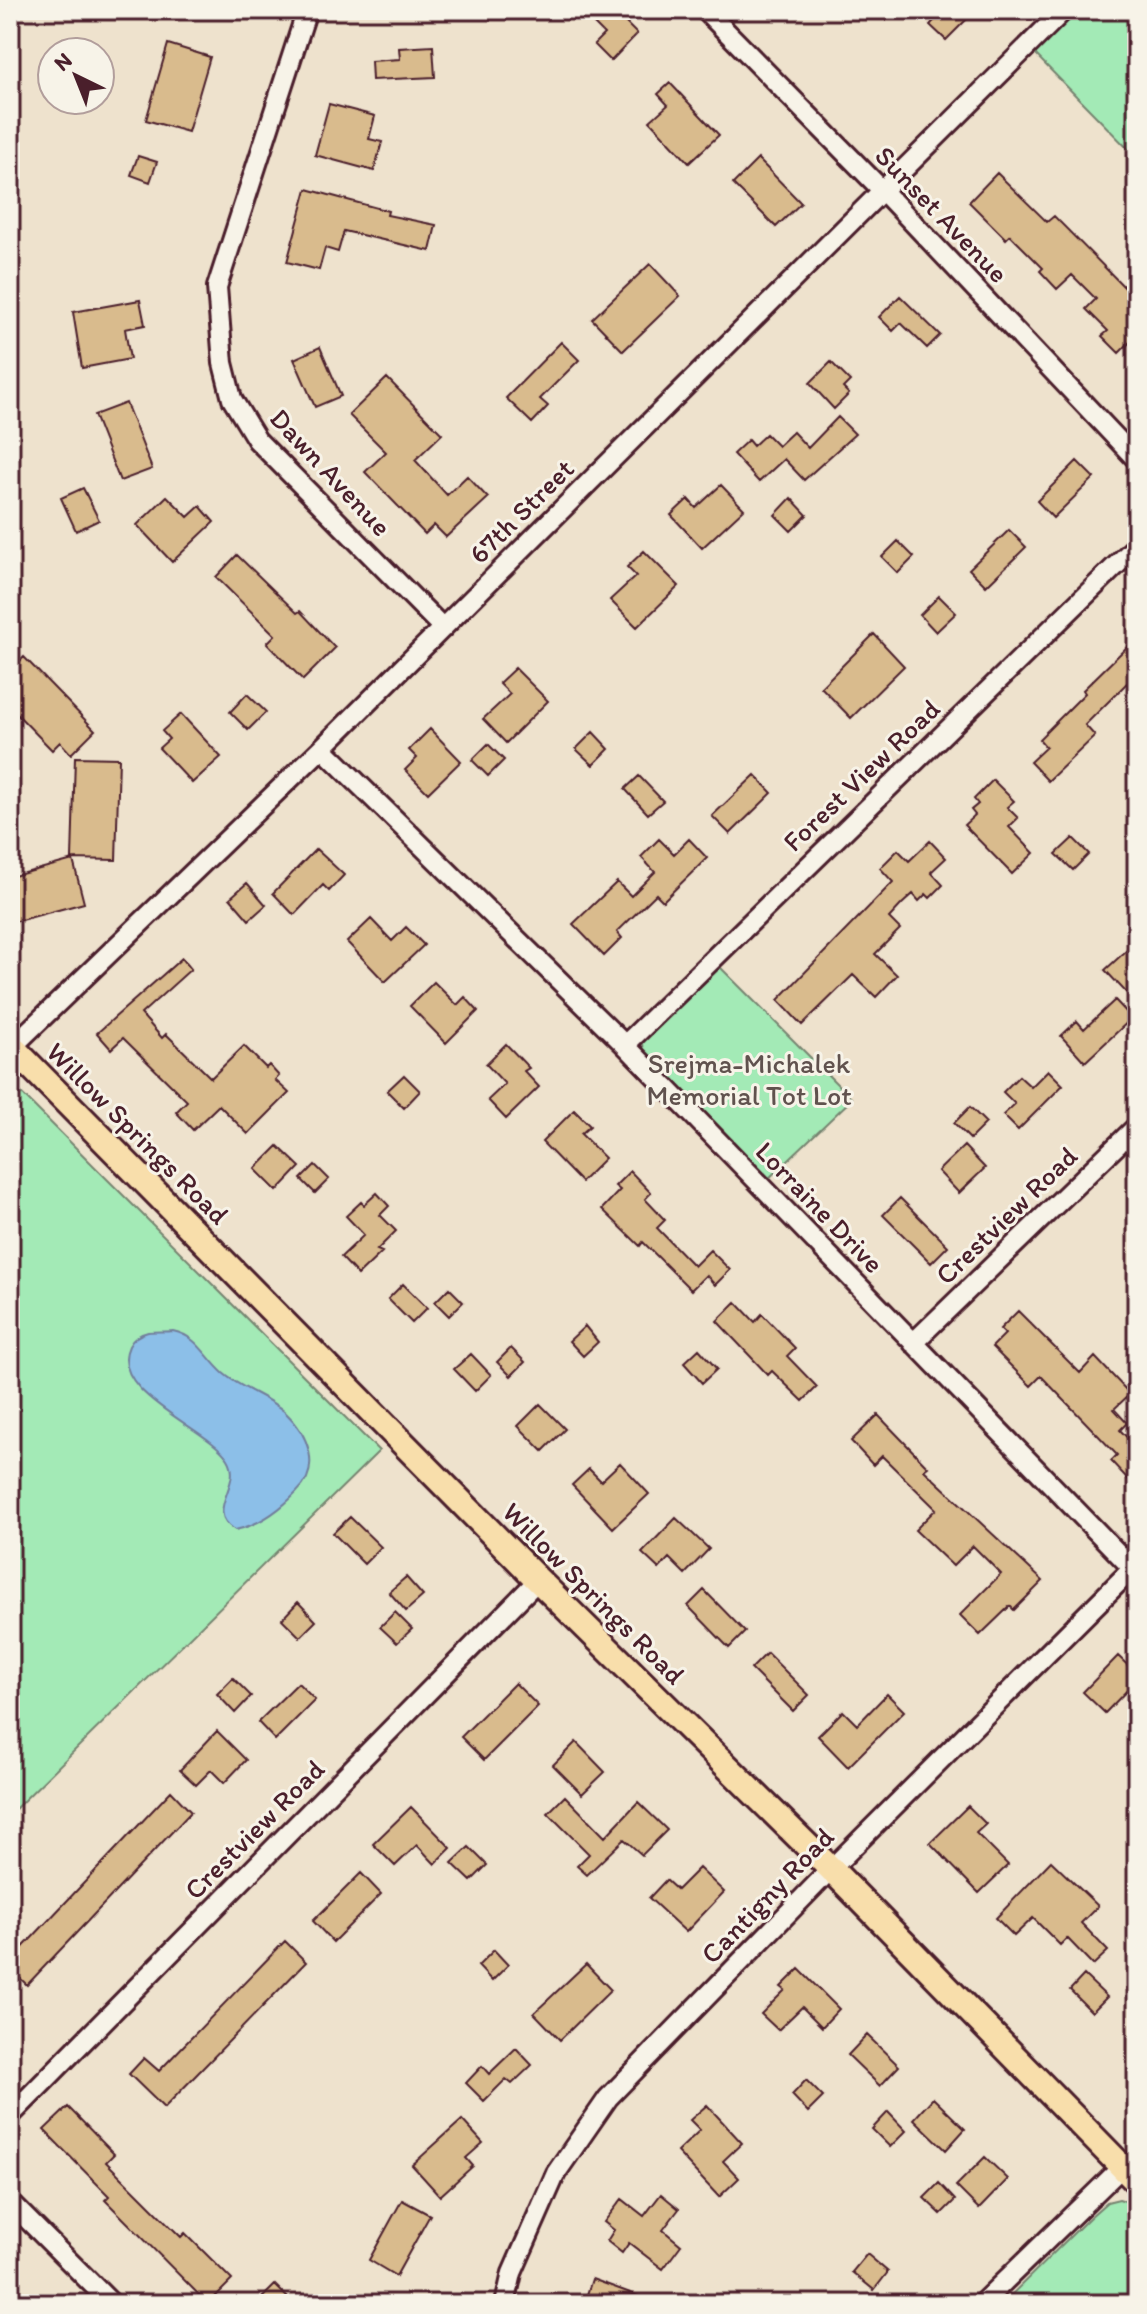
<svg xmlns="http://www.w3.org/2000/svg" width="1147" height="2314" viewBox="0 0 1147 2314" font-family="Itim,sans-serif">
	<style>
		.green { fill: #a3eab6; stroke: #768470; stroke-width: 2 }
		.water { fill: #8cbfe8; stroke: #727f9c; stroke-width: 2 }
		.building { fill: #d9bb8d; stroke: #4a1f2b; stroke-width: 2 }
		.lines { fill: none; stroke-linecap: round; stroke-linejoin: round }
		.minor-casing { stroke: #4a1f2b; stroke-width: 24 }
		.major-casing { stroke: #4a1f2b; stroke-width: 30 }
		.minor { stroke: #f7f3e8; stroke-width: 18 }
		.major { stroke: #f8deab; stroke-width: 24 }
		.labels { text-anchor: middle; stroke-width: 6; stroke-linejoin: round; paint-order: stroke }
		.street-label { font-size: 28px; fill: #4a1f2b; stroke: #f7f3e8 }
		.park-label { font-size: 28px; fill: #60524e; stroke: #f7f3e8 }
	</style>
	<rect width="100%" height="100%" fill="#eee2cd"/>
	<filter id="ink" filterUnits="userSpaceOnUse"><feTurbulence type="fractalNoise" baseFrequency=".0125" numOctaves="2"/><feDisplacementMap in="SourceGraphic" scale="16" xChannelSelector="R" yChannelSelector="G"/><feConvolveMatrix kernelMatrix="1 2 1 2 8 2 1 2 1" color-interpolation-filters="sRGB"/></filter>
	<g filter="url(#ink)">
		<path class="green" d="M1071,10h66v148l-106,-108z
			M719,966l133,133 -85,81 -123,-126 -1,-11 3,-5z
			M10,1082l369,369 -369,363z
			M1119,2199l18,6v99h-135l88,-87 17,-15z"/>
		<path class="water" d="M173,1331c25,5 32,26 50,42 18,16 44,23 62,39 23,22 37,56 12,80 -17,18 -37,33 -62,38 -32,-20 9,-45 -7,-71 -18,-30 -121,-66 -99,-113 4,-8 10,-12 19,-14 8,-1 17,0 25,-1z"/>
		<path class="building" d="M580,10h33l24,24 -26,27 -17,-17 10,-10z
			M944,10h32l-30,30 -16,-15z
			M168,44l42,13 -22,75 -42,-12z
			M433,46l2,31 -63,3 -1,-19 29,-2 -1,-11z
			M670,83l49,52 -30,28 -39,-42 18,-16 -10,-11z
			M329,104l46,12 -6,23 13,3 -8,29 -59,-16z
			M138,156l19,6 -7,20 -19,-7z
			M758,159l43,44 -25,24 -43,-43z
			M997,173l50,49 7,-6 83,84v35l-18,18 -17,-17 6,-5 -22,-22 10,-10 -24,-24 -15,14 -17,-18 3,-3 -33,-33 -4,4 -37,-37z
			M307,189l81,22 -1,4 49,10 -6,26 -86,-20 -6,21 -13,-4 -6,22 -32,-8z
			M650,264l30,32 -57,55 -31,-32z
			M900,296l40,39 -13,13 -26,-25 -8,8 -14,-14z
			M140,300l5,25 -20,4 5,30 -48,9 -9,-56z
			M561,342l18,18 -39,39 8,7 -16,17 -26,-25z
			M320,347l21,49 -26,11 -21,-48z
			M831,362l19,19 -7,7 6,6 -15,15 -24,-26z
			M387,378l55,56 -27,26 32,35 20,-19 21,22 -42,39 -12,-12 -9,9 -60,-62 21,-20 -37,-37z
			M126,403l26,66 -32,12 -26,-66z
			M838,417l17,17 -51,46 -20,-21 -25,23 -26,-28 15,-14 5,6 13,-12 12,12 15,-14 15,16z
			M1077,461l17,17 -41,40 -16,-17z
			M721,485l23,24 -42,39 -31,-33 17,-16 8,9z
			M83,488l16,32 -23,11 -15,-33z
			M167,496l21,21 12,-11 14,16 -42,40 -35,-37z
			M791,498l16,17 -16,16 -16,-16z
			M1009,530l17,17 -40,39 -17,-17z
			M898,541l16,16 -16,16 -16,-16z
			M644,551l35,35 -42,41 -27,-27 26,-24 -9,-9z
			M237,555l60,58 3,-2 35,37 -32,32 -36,-37 8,-8 -59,-58z
			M939,596l17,17 -20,19 -16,-17z
			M874,634l30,32 -53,52 -30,-31z
			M1128,646l9,10v38l-10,-11 -42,42 10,11 -47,45 -18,-19 16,-15 -7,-8 46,-46 -2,-3z
			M24,657l71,73 -24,24 -11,-12 -8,8 -42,-43v-36z
			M515,668l33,33 -42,42 -23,-24 27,-25 -11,-11z
			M247,694l19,18 -18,18 -18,-18z
			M181,714l40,43 -29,26 -33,-35 10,-9 -7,-8z
			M430,729l31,32 -33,32 -23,-23 12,-12 -8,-8z
			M593,732l16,17 -16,16 -17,-16z
			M488,744l16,16 -16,16 -16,-16z
			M75,757l44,1 -3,102 -44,-1z
			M755,775l17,18 -42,41 -18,-18z
			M639,776l24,25 -15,13 -23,-25z
			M993,780l21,21 -7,6 11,11 -9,9 25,26 -22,21 -48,-49 11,-10 -4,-5 7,-6 -4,-5z
			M1073,838l16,16 -16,16 -17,-16z
			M659,839l15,15 15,-15 18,19 -44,43 -7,-7 -39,38 5,6 -18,18 -31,-32 44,-42 14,14 24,-24 -14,-15z
			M930,841l16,17 -15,14 12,13 -13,13 -4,-4 -7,7 -6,-7 -11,10 -13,14 11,11 -25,25 22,21 -21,22 -23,-22 -51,50 -24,-25 115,-118 -13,-14 18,-18 11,11z
			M316,849l28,26 -15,16 -6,-6 -29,30 -21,-22z
			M73,860l11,43 -74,20v-46z
			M247,883l19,22 -17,15 -19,-22z
			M371,919l21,22 14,-14 18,18 -39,37 -38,-40z
			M1137,941v63l-32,-34z
			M182,958l9,11 -50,45 21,24 4,-4 45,44 33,-32 22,22 3,-3 10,11 -4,4 14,13 -41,41 -29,-29 -26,25 -17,-18 11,-11 -64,-63 -12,11 -14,-16z
			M434,982l23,23 8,-8 13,14 -32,32 -36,-37z
			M1115,1000l17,18 -47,44 -24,-26 16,-15 7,8z
			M506,1044l23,24 -5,3 15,16 -33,32 -18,-19 17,-16 -19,-20z
			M1048,1070l15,15 -45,45 -15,-15 12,-11 -12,-12 16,-16 12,11z
			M404,1075l16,16 -16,17 -17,-17z
			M970,1107l16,16 -16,16 -16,-16z
			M574,1110l16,16 -9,8 24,24 -24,24 -39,-40z
			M278,1146l22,21 -23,24 -22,-22z
			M964,1146l21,22 -26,25 -21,-22z
			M315,1165l14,14 -14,14 -14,-14z
			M630,1171l21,22 -6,6 20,21 -8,8 37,38 16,-16 20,20 -15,15 -9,-10 -15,15 -48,-48 -3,4 -38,-37 18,-19 -5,-4z
			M377,1193l12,13 -9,9 16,16 -19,19 5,2 -24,23 -17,-18 23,-22 -18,-19 15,-14 3,3z
			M900,1198l48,48 -17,17 -48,-48z
			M403,1284l24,24 -15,15 -24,-24z
			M449,1288l14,14 -14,14 -14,-14z
			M736,1302l19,20 7,-8 33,34 -8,8 30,31 -14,14 -31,-30 -4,4 -51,-54z
			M1018,1311l62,62 15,-16 35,37 -16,15 13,14 -7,7 17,18v41l-26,-28 6,-6 -76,-79 -10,10 -39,-39 13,-13 -5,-5z
			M585,1326l13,16 -15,14 -14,-15z
			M511,1348l14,14 -14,14 -14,-14z
			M699,1349l18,20 -15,14 -18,-20z
			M471,1354l20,21 -16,16 -21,-22z
			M540,1404l25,25 -22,22 -25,-25z
			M878,1415l50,52 -4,3 119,111 -29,29 -4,-4 -30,29 -20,-20 41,-41 -28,-28 -20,20 -38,-36 21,-21 -54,-53 -9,9 -22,-24z
			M620,1463l29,31 -36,34 -41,-43 17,-16 12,12z
			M350,1517l31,30 -17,17 -31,-31z
			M676,1518l33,31 -24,25 -16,-16 -10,11 -17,-16z
			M406,1577l17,19 -17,15 -17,-19z
			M704,1590l41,42 -16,16 -41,-42z
			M298,1602l18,19 -16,16 -18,-18z
			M395,1612l17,17 -15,14 -17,-16z
			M767,1653l42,42 -16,16 -42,-42z
			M1118,1656l19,18v6l-32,33 -22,-21z
			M233,1678l18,18 -16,17 -18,-19z
			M298,1683l17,17 -40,40 -17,-18z
			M515,1683l23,23 -54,54 -23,-23z
			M887,1694l17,17 -56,56 -30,-31 25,-25 14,14z
			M217,1731l29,29 -22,23 -13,-13 -15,15 -16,-15z
			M576,1742l29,30 -23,22 -29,-29z
			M171,1791l20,21 -164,173 -17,-17v-7z
			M565,1796l40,41 33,-35 29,28 -25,25 -18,-16 -37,36 -10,-9 12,-12 -41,-41z
			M968,1806l18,18 -10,9 32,32 -29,28 -49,-50z
			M411,1807l40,41 -16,16 -18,-19 -22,21 -22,-22z
			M469,1847l18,18 -16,16 -19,-18z
			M1051,1861l47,45 -17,17 27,28 -15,14 -26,-27 -7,7 -27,-27 -19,18 -18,-18z
			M699,1868l25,24 -38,40 -37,-34 17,-18 11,10z
			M361,1873l20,21 -48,48 -20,-21z
			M285,1941l21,21 -142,146 -35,-34 15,-16 15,13z
			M494,1950l14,15 -16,16 -14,-15z
			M586,1964l25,26 -51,50 -26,-27z
			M799,1969l40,40 -17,18 -20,-20 -24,23 -17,-16 24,-24 -4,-3z
			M1084,1975l23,22 -15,15 -22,-22z
			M867,2035l32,31 -19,20 -32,-31z
			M516,2048l16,17 -20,19 -6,-5 -22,22 -18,-18 16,-17 7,8z
			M806,2080l17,17 -15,15 -16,-17z
			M933,2098l32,31 -19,21 -32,-31z
			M707,2105l35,38 -19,18 16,17 -20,19 -42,-45 23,-22 -10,-10z
			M68,2107l46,47 -8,8 75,75 4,-4 47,47 -24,24 -103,-104 4,-4 -65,-66z
			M888,2112l18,19 -16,16 -18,-18z
			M462,2120l21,23 -17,15 7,8 -33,30 -28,-31z
			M985,2157l23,22 -29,30 -23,-23z
			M939,2183l16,17 -14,14 -17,-16z
			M661,2194l18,15 -16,21 18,15 -18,24 -34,-26 -7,10 -15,-12 7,-11 -10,-8 18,-23 22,17z
			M402,2200l28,15 -34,61 -27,-16z
			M867,2254l21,18 -14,18 -22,-18z
			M592,2279l63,23v2h-71z
			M275,2285l19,19h-38z"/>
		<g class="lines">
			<g class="minor-casing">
				<path id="minor" d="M307,10l-90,277 6,76 9,36 25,41 186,188
					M705,10l178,181 254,269
					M322,748l303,297 512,528
					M625,1045l512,-500
					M12,1047l310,-299 742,-738
					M913,1343l224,-217
					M10,2116l528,-536
					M10,2202l102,102
					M505,2304l7,-31 44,-100 52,-75 223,-229 301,-300
					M981,2304l141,-137"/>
			</g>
			<g class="major-casing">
				<path id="major" d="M10,1045l528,535 293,289 306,313"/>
			</g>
			<use href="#minor" class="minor"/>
			<use href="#major" class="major"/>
		</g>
	</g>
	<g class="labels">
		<g class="street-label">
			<text transform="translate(942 214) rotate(46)" y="10">Sunset Avenue</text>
			<text transform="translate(331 472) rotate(47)" y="10">Dawn Avenue</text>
			<text transform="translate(521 511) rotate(-45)" y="10">67th Street</text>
			<text transform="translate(861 775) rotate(-44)" y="10">Forest View Road</text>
			<text transform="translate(138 1133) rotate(45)" y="10">Willow Springs Road</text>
			<text transform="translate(820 1207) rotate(46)" y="10">Lorraine Drive</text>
			<text transform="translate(1006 1215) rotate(-44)" y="10">Crestview Road</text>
			<text transform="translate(594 1593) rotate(45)" y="10">Willow Springs Road</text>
			<text transform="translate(254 1829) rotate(-45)" y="10">Crestview Road</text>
			<text transform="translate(767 1895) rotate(-46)" y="10">Cantigny Road</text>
		</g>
		<g class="park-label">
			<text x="749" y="1073">Srejma-Michalek<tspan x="749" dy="32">Memorial Tot Lot</tspan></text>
		</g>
	</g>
	<rect width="1147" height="2314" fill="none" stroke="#f7f3e8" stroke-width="40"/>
	<rect x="20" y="20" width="1107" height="2274" fill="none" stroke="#4a1f2b" stroke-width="3" filter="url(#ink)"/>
	<g transform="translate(76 76) rotate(317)"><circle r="38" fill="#f7f3e8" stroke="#b29e9c" stroke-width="2"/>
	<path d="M0-6L14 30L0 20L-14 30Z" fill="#4a1f2b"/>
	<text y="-12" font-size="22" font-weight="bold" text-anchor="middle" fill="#4a1f2b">N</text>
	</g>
</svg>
